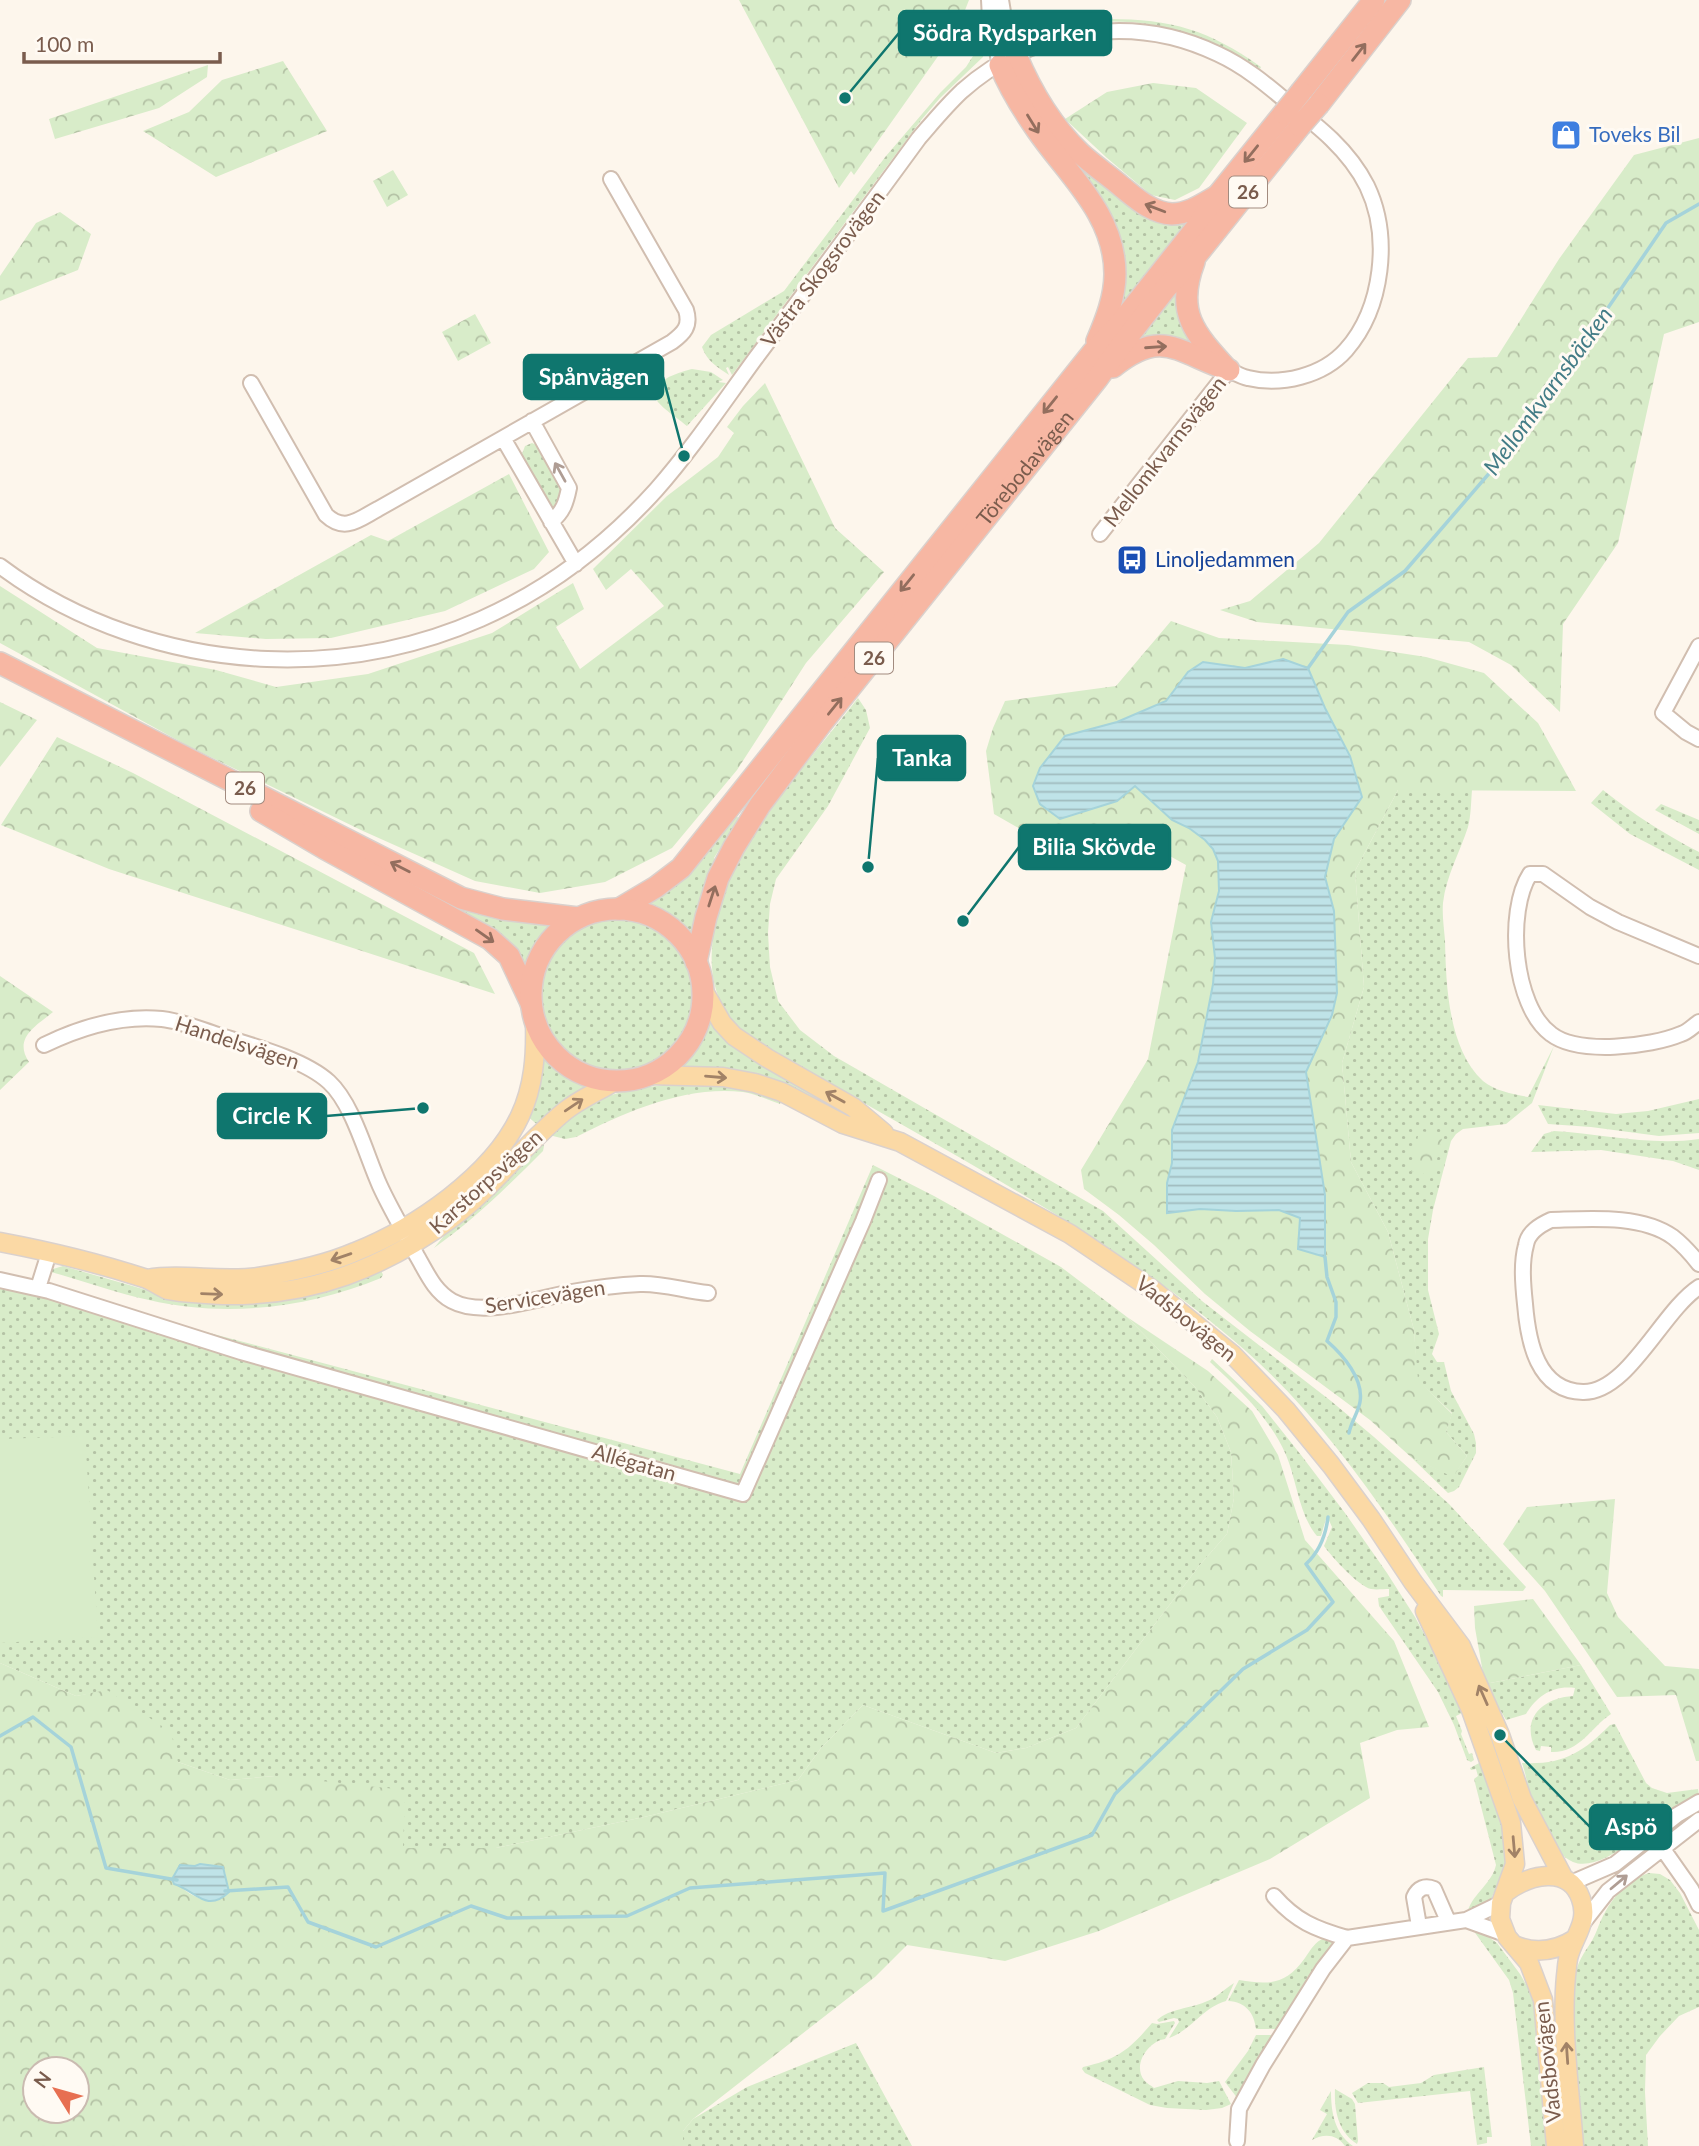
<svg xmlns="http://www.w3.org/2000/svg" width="1699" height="2146" viewBox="0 0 1699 2146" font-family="Lato,sans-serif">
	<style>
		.grass { fill: url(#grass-dots) }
		.forest { fill: url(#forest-crowns); fill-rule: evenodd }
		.pitch { fill: #d8ecc9 }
		.water { fill: url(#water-rules); stroke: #a5d3da; stroke-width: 2 }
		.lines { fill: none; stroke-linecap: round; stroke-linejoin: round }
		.stream { stroke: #a5d3da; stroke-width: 3.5 }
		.minor-casing { stroke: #d1beb0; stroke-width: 18 }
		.major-casing { stroke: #dad1cd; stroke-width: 21 }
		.highway-casing { stroke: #dad1cd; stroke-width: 24 }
		.minor { stroke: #fff; stroke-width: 14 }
		.major { stroke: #fbd9a5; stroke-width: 18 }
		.highway { stroke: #f7b7a3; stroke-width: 21 }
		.highway-bridge-casing { stroke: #dad1cd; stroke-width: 24; stroke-linecap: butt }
		.highway-bridge { stroke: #f7b7a3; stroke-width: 21 }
		.oneway { stroke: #936e5e }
		.oneway2 { stroke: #af9d94 }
		.oneway3 { stroke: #a18267 }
		.labels { text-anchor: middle; stroke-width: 6; stroke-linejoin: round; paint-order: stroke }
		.shield { fill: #fffaf3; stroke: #a28b7f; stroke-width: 2 }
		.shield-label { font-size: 19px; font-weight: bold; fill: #7a5c4d }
		.shop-label { font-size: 21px; fill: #366cbe; stroke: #fffaf3; text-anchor: start }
		.street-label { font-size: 21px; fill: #7a5c4d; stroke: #fffaf3 }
		.transit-label { font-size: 21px; fill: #164399; stroke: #fffaf3; text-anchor: start }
		.water-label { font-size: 23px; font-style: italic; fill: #437c86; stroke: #fffaf3 }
		.leader { fill: none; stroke: #0f766e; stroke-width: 2.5 }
		.callout-dot { fill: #0f766e; stroke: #fffaf3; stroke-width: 2.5 }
		.callout { fill: #0f766e; stroke: #0f766e; stroke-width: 2.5 }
		.callout-label { font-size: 23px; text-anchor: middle; font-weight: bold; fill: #fff }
	</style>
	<defs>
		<pattern id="grass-dots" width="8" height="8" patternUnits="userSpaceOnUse" patternTransform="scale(1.75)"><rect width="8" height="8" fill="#d8ecc9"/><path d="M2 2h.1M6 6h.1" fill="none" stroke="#b4c2a5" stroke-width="1.8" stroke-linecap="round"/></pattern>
		<pattern id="forest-crowns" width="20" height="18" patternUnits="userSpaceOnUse" patternTransform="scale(1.75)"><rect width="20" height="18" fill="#d8ecc9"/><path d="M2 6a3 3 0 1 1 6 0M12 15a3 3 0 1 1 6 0" fill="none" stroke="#b4c2a5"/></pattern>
		<pattern id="water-rules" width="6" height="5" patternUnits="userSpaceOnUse" patternTransform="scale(1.75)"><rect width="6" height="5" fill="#bfe3e8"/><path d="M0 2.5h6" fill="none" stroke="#a0bbbe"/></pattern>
	</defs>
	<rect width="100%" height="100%" fill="#fdf6ec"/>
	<path class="grass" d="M1108,19c64,0 101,11 153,48l-1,2c-51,-35 -112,-53 -174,-46 -20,3 -43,14 -64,9 27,-11 58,-10 86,-13z
		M986,42l-3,15 -43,41 -18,21 -190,256 -4,-8 -2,1 3,7c-12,-8 -22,-14 -27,-28l9,-12 73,-44 102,-135 54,-63 26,-26 14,-22z
		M1055,140l55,45 82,32 -72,92v-43z
		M1171,294l6,2 21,49 -65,-1z
		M692,369l19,3 12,8 -5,2 8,1 -39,43c-8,-7 -27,-19 -31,-27 -8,-18 24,-27 36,-30z
		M532,443l7,3 24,43 -9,23 -32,-58 3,-8z
		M858,698l8,12 4,18 -42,78 -52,73 -6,25 -2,29 2,34 8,34 22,29 34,26 269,155 99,90 129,100 43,36 75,67 77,83 -3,4 -80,-1v7l-2,-1c-54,-82 -110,-166 -183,-234 -89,-82 -196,-145 -301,-206 -69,-39 -139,-79 -208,-118 -41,-34 -43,-78 -31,-127 3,-10 4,-21 8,-30 8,-16 19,-32 28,-46 31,-48 68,-91 104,-137z
		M1398,790h74c-1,12 -1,26 -4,37 -8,25 -22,49 -25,76 -1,12 1,25 2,37 1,44 3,109 38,141 12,10 30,13 45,16l26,-51 -22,57 -26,21 -43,5 -7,5 -5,7 -18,69 -5,29v51l11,44 -7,20 5,8h7l7,29 23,43 2,9v10l-17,34 -5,4 -6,2 -36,-35 41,18 14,-20 -21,-24 6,-19 -35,-33 -3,-50 -26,-98 -37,-70 -9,-99 22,-76 -9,-116z
		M1603,790c30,24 61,44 96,62v18l-69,-36 -39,-31z
		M1661,804l38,16v14l-44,-24z
		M734,815l5,3 -25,40 1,1c-12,27 -19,51 -22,80l-4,2 -21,-20 -26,-13 -1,-5z
		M425,888l135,34 -18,20 -13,26 -5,-1 -101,-76z
		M538 994a78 78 0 1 1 156 0a78 78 0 1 1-156 0Z
		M707,1017l12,16 17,16 113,65 -2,4 -57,-30 -118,-17 -1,-5 20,-22 12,-26z
		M545,1051l19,18 29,13 1,4 -54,41 -14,-12 15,-62z
		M703,1082l56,10 22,9 -1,3c-12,-4 -24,-10 -37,-12 -57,-7 -118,20 -167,45l-11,2 -16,-4c15,-13 31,-28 50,-36 32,-12 70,-15 104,-17z
		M1699,1099v34l-40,3 -68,-9 -43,-3 -10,-19 78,9 32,-3z
		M1554,1131c48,3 98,15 145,8v31l-26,-9 -72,-11 -70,2 13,-18z
		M542,1142l2,4 -1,5c-35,35 -69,69 -109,97l14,-17z
		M873,1165l61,31 127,71 66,50 68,70 22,30 14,35 3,46 -7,36 -28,32 -123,162 -50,20 -30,5 -133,-48 -42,43 -23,32 -154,37 -148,31h-94l-127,-72 -45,4 -52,-18 -71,-71 -31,5 -76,-33v-377l31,7 167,49 4,-11 538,143z
		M63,1266l80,23 41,8 197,-27 2,5 -2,3c-73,30 -154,40 -232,22 -33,-7 -65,-19 -98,-28l2,-3z
		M1212,1359l50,47 39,49 44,58 42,60 28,44 20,37 27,59 -6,3 6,15 -1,3 8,20 3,-1 2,7 -3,2 -4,-2 -13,-35 -16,-33 -59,-86 -1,-8 11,-2v-7c-5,0 -13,1 -18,0 -13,-3 -39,-32 -47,-43l8,-19 -4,-9 -2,1 -5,17h-4c-18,-21 -20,-55 -31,-81 -16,-37 -47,-66 -76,-93z
		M1581,1665l30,49c-21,14 -31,39 -60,38v-5l-10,-1 -1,5 -4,-1c-16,-31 6,-52 37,-54l2,-8c-22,-3 -38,8 -49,26l-20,6 -21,-36z
		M1615,1724l31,59 6,5 15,5 31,-4 1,6c-8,4 -17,7 -24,13 -23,16 -73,66 -102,54 -20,-9 -32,-38 -40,-57 -5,-13 -6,-28 -11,-42 41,2 60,-10 88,-38z
		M1481,1762c9,27 29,74 24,101 -2,13 -9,25 -14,36l-4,4 -19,7c6,-17 24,-27 28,-45l-22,-86 4,-3 -2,-7 -5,1 -1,-2z
		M1649,1873l11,1 10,6 10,13 19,37v77l-20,9 -19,20 -14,19 -1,37 3,54h-67c-2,-31 -4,-61 -6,-92 -2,-28 -6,-58 2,-86 4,-14 15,-24 20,-38 10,-26 25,-48 52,-57z
		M1473,1930l7,1 17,12 23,31 8,14 6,17 5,26 8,115h-16l-18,-153 -4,-13z
		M1324,1938l7,1 4,4 -54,86h-25c-2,-16 -10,-27 -28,-28l11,-21c30,5 47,5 66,-22 6,-9 10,-16 19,-20z
		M1234,1983l-8,18c-24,7 -34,29 -57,37l10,-16 -1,-3 -4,-1 -15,4 -2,-2c14,-12 32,-11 48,-18 12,-4 19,-13 29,-19z
		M1174,2021l1,2 -10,16c-16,2 -33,25 -21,41 3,4 7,5 10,8l24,-7 29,2 12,-2 12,23 -9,4 -16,2 -39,-2 -17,-3 -65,-32 -3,-4 1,-2c35,-8 46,-17 69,-44l5,1z
		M1256,2035h22l-40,64 -13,-17 23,-31z
		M856,2043l56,103h-229v-15l10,-12 54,-32z
		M1484,2067l8,70h-5v6l-10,2 -7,-54 -112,12 -6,-10 16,-10h15l6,4 32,-4 13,-8z
		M1335,2089l17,10 3,5 3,37 -1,3c-19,-12 -23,-34 -22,-55z
		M1331,2091c0,20 3,42 22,55h-8c-8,-12 -21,-13 -33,-6l15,-26 -7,-4z"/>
	<path class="forest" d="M739,0h230l-11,28 -104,147 -3,-4 -12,17z
		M283,61l44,70 -111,46 -73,-46 46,-19 33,-32z
		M208,65l-1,12 -48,31 -104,31 -6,-20z
		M1153,83l43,5 51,35 -48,65 -24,12 -24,-5 -44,-37 -42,-39 42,-27z
		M1699,138v184l-35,12 -46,209 -55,81 -3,88 -49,-47 -42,-23 -212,-20 -37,-12 30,-9 69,-58 149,-185 29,-1 62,-98 75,-104z
		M393,170l15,25 -21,12 -14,-26z
		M60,212l31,22 -13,36 -78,31v-25l36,-53z
		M475,314l16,29 -33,18 -16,-29z
		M765,383l70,145 49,44 -78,91 -69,107 -65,78 -67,34 -65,11 -65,-12 -112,-50 -173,-84 -190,-104v-57l97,62 119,22 60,17 92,-13 124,-41 81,-50 11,26 -28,18 24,42 84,-63 -33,-37 -25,21 -13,-21 74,-73 51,-39 16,-24 -7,-6 16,-21z
		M509,474l40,78 -15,17 -89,42 -114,27 -65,1 -71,-6 176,-98 17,6z
		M1171,621l48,17 129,7 78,12 58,16 54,50 38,68 -178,-1 -43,81 9,116 -22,76 9,99 37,70 26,98 4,50 34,34 -6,18 21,24 -14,21 -41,-19 -42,-38 -120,-89 -45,-37 -51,-49 -35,-30 -35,-26 -3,-19 67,-111 38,-194 -72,-40 -52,28 -68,-39 -8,-63 7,-23 12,-27 111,-15zM1283,659l25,9 54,129 -28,42 -10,39 10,33 -2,104 -26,57 19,123 -25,23 -21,-8 -43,1 -36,-2 -33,4v-30l5,-20v-33l26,-68 15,-78 2,-26 -4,-36 8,-31 -1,-30 -5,-12 -8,-9 -16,-12 -17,-8 -37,-34 -94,-18 23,-32 53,-14 49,-21 22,-28 15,-11 42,6z
		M0,702l37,18 -37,47z
		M57,737l76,36 341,180 21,41 -386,-125 -108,-44z
		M0,976l53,36c-17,14 -40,26 -24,50l-29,28z
		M1419,1131l24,3 -10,42 -22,-5z
		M1127,1317l81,54 44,40 26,44 27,85 89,101 35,86 -32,3 -37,13 10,55 -100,61 -171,72 -94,30 -98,-16 -32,32 -182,142 -10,12v15h-683v-483l76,33 31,-6 64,42 7,30 52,18 45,-4 130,14 -2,58h93l148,-31 154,-37 23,-32 42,-43 133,48 30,-5 50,-20 123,-162 28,-32 7,-36 -3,-46 -14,-35 -22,-30zM200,1864l19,2 6,6 4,20c-19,18 -41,3 -57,-13l8,-14 15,1zM35,2069h42v42h-42z
		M1615,1499l-8,94 11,24 47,49 34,3v92h-3l-20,-66 -59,2 -72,-106 -42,-47 24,-37z
		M1533,1599l48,66 -96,19 -10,-56 -1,-22z"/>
	<path class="pitch" d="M85,1436l13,201 -98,6v-204z"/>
	<path class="water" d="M1283,659l25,9 17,40 25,48 12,41 -28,42 -9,38 9,34 3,82 -5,22 -26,57 19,123v62l-27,-8 2,-31 -21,-8 -43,1 -36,-2 -33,4v-30l5,-20v-33l26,-68 15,-78 2,-26 -4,-36 8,-31 -1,-30 -5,-12 -8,-9 -16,-12 -17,-8 -37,-34 -18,15 -57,18 -20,-15 -7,-18 7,-18 25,-32 52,-14 49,-21 22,-29 15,-10 42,6z
		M200,1864l23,3 6,25c-23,22 -34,-2 -55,-8l-2,-5 8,-14 15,1z"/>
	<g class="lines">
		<path class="stream" d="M1308,668l40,-56 57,-41 112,-130 149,-218 33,-19
			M1325,1257l2,20 9,25v15l-9,24c16,14 37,38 33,61 -2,11 -9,20 -11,31
			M0,1736l33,-19 38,30 35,121 71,12
			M225,1891l63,-4 20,35 68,25 95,-41 36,12 120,-2 63,-28 195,-15 -2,38 209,-76 23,-41 128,-125 64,-39 26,-28 -27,-38c13,-12 20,-30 22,-47"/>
		<g class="minor-casing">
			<path id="minor" d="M989,0l1,19 10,46
				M1001,0l3,18 12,37
				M251,383l75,132c19,18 33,4 52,-6l294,-167c12,-9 19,-16 14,-32l-75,-131
				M532,421l37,67c-3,15 -6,24 -18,34
				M503,438l73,126
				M0,566c76,57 172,89 267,93 153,6 287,-56 389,-169 36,-41 67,-87 99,-131 55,-73 110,-147 164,-221 14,-16 27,-32 43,-47 71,-63 171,-78 256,-37 26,12 48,30 69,48 31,24 62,48 80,84 24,50 16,122 -21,164 -23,26 -65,36 -98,28 -6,-1 -13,-5 -19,-8l-129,164
				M1699,646l-36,67 23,19 13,7
				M1699,956l-81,-34 -28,-15 -47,-33h-13c-24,37 -17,132 21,160 27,21 99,13 130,0 7,-2 12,-8 18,-12
				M44,1045c35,-17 78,-30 118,-26 19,2 37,10 56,16 32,10 86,24 111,47 24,22 37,73 51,104 11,24 25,47 37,70 10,17 17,35 35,45 31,17 87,-3 120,-9 22,-4 45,-7 68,-8 23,-1 45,7 68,9
				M1699,1264c-7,-9 -17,-20 -26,-27 -32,-23 -85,-18 -122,-17 -11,5 -23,12 -25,25 -5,18 -3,40 -1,59 3,37 12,87 58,88 45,1 79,-81 116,-105
				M0,1280l49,11 192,61 502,142 120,-273 16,-41
				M38,1288l11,-35
				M1658,1842l33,47 8,16
				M1571,1883l44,-19 62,-49 22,-13
				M1274,1896c22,25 41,33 73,42
				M1466,1920l39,14
				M1583,1923l25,-32 91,-71
				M1419,1926l-5,-29c4,-9 11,-12 20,-8l14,32
				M1237,2141l2,-32 24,-44 60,-96 24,-31 119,-18 35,-17"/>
		</g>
		<g class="major-casing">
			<path id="major" d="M702,988l20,35 12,13 33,22 86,49 31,26
				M648,1075l75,2 32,6 27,9 61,32 57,18 170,92 83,56 80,65 53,55 45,55 40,54 42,63 48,64 39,89 22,64 41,78
				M0,1242c48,9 98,21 144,36 9,3 16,9 24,12 19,4 40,4 58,5 87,1 158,-27 227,-78 39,-29 73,-74 112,-106 15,-12 34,-20 50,-30
				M147,1279c36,-6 73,3 111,-2 33,-5 67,-12 97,-25 60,-24 137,-76 165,-136 14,-30 16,-61 15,-94
				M1425,1611l46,99 40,113 4,41 -14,39 -1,16 7,18 22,26 14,37 13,146
				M1506,1892c23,-17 63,-28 75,7 8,22 -6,36 -12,56 -2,6 -2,14 -3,21 -5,52 4,116 8,170
				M1514,1945c21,9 42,6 61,-6"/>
		</g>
		<g class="highway-casing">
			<g id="highway">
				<path d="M1016,55c15,36 36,71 64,98 13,12 28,22 42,34 15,12 30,26 50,27 17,0 31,-10 45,-18"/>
				<path d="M1000,65c9,22 23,45 37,65 31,45 78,84 78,144 0,23 -9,46 -18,67"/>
				<path d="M1301,92l73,-92"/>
				<path d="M1319,104l81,-104"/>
				<path d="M1194,262c-19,50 0,71 33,107"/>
				<path d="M1113,367c50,-40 65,-14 116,3"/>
				<path d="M0,663l461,235 42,11 75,9"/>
				<path d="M261,811l63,37 166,91 19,17 22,47"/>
				<path d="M619,909l37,-22 25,-19 412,-516 27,-28 77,-97 21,-32 66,-82"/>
				<circle cx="617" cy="995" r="86"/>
				<path id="s1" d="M696,962l10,-45 12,-39 16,-31 26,-42 61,-81 276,-345 29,-40 40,-51 29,-31 105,-131"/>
			</g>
		</g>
		<use href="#minor" class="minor"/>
		<use href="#major" class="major"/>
		<use href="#highway" class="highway"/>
		<g class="highway-bridge-casing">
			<path id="highway-bridge" d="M1284,113l17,-21
				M1300,126l19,-22"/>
		</g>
		<use href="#highway-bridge" class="highway-bridge"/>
	</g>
	<defs><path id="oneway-shaft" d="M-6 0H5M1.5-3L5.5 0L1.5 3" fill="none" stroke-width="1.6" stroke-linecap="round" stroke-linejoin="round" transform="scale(1.75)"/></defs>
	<g class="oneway">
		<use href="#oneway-shaft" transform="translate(1359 52) rotate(-52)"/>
		<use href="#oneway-shaft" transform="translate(1033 124) rotate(58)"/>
		<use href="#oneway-shaft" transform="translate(1251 154) rotate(129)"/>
		<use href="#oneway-shaft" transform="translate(1155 208) rotate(-159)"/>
		<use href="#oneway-shaft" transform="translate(1156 347) rotate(-4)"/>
		<use href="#oneway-shaft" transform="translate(1050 405) rotate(129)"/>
		<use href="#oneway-shaft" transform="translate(907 583) rotate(129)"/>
		<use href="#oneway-shaft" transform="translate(835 706) rotate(-51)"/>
		<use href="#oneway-shaft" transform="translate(400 867) rotate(-153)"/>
		<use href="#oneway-shaft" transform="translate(712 896) rotate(-72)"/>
		<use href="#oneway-shaft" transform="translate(485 936) rotate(35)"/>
	</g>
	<g class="oneway2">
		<use href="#oneway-shaft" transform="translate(560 472) rotate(-119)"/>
		<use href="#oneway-shaft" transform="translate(1619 1882) rotate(-40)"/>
	</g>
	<g class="oneway3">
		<use href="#oneway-shaft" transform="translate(716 1077) rotate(5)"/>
		<use href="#oneway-shaft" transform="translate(835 1097) rotate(-151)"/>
		<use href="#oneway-shaft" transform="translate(574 1105) rotate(-34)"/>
		<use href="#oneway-shaft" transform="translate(341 1257) rotate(161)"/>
		<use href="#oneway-shaft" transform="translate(212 1294) rotate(2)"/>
		<use href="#oneway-shaft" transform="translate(1483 1695) rotate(-114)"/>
		<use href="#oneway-shaft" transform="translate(1514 1847) rotate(85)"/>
		<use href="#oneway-shaft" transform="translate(1567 2053) rotate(-94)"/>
	</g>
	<defs>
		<g id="shop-square" transform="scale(1.575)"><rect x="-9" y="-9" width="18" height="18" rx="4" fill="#3f7fe0" stroke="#fffaf3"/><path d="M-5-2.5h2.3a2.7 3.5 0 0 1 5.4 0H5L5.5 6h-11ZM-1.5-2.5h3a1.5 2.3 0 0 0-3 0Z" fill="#fff"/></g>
		<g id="bus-square" transform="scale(1.575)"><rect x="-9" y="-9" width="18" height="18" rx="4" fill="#1a4fb4" stroke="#fffaf3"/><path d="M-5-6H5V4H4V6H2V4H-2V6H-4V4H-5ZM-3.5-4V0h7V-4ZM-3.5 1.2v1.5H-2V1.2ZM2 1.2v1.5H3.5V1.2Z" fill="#fff"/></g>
	</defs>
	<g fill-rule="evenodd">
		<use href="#shop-square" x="1566" y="135"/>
		<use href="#bus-square" x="1132" y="560"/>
	</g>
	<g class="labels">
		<g class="shield">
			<rect x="1229" y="176.5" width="38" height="31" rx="5"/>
			<rect x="855" y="642.5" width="38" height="31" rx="5"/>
			<rect x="226" y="772.5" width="38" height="31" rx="5"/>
		</g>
		<g class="shield-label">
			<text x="1248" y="199">26</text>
			<text x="874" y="665">26</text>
			<text x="245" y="795">26</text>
		</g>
		<g class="shop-label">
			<text x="1589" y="142">Toveks Bil</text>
		</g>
		<g class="street-label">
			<text transform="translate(823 269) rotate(-53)" y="7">Västra Skogsrovägen</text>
			<text transform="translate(1165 452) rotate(-52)" y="7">Mellomkvarnsvägen</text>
			<text dy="7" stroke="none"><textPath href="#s1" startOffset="600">Törebodavägen</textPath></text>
			<text transform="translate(237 1043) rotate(18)" y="7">Handelsvägen</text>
			<text transform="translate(486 1182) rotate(-42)" y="7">Karstorpsvägen</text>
			<text transform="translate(545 1297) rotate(-9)" y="7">Servicevägen</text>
			<text transform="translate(1186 1319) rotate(39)" y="7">Vadsbovägen</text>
			<text transform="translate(634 1463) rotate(16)" y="7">Allégatan</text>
			<text transform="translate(1548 2062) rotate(-96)" y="7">Vadsbovägen</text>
		</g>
		<g class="transit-label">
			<text x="1155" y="567">Linoljedammen</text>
		</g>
		<g class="water-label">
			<text transform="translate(1548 391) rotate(-54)" y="8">Mellomkvarnsbäcken</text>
		</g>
	</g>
	<path class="leader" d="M845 98L899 33M684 456L663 377M868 867L878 758M963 921L1019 847M423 1108L326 1116M1500 1735L1590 1827"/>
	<g class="callout-dot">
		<circle cx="845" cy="98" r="7"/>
		<circle cx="684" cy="456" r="7"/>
		<circle cx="868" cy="867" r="7"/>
		<circle cx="963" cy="921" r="7"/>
		<circle cx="423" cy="1108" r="7"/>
		<circle cx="1500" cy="1735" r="7"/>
	</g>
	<g class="callout">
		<rect x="899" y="11" width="212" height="44" rx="7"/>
		<rect x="524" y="355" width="139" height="44" rx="7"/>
		<rect x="878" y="736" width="87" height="44" rx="7"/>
		<rect x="1019" y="825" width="151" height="44" rx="7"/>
		<rect x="218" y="1094" width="108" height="44" rx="7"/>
		<rect x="1590" y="1805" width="81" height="44" rx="7"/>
	</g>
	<g class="callout-label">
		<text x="1005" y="41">Södra Rydsparken</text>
		<text x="594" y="385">Spånvägen</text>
		<text x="922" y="766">Tanka</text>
		<text x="1094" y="855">Bilia Skövde</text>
		<text x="272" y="1124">Circle K</text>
		<text x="1631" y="1835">Aspö</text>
	</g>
	<g transform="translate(56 2090) rotate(307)"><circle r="33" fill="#fffaf3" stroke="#cabbb1" stroke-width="2"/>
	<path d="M0-5L12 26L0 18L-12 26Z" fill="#e76f51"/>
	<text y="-10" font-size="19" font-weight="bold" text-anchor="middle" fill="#7a5c4d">N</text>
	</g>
	<path d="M24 52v10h196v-10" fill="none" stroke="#7a5c4d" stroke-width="3.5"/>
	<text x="35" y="52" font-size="21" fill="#7a5c4d" stroke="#fffaf3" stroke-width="5" paint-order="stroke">100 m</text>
</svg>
